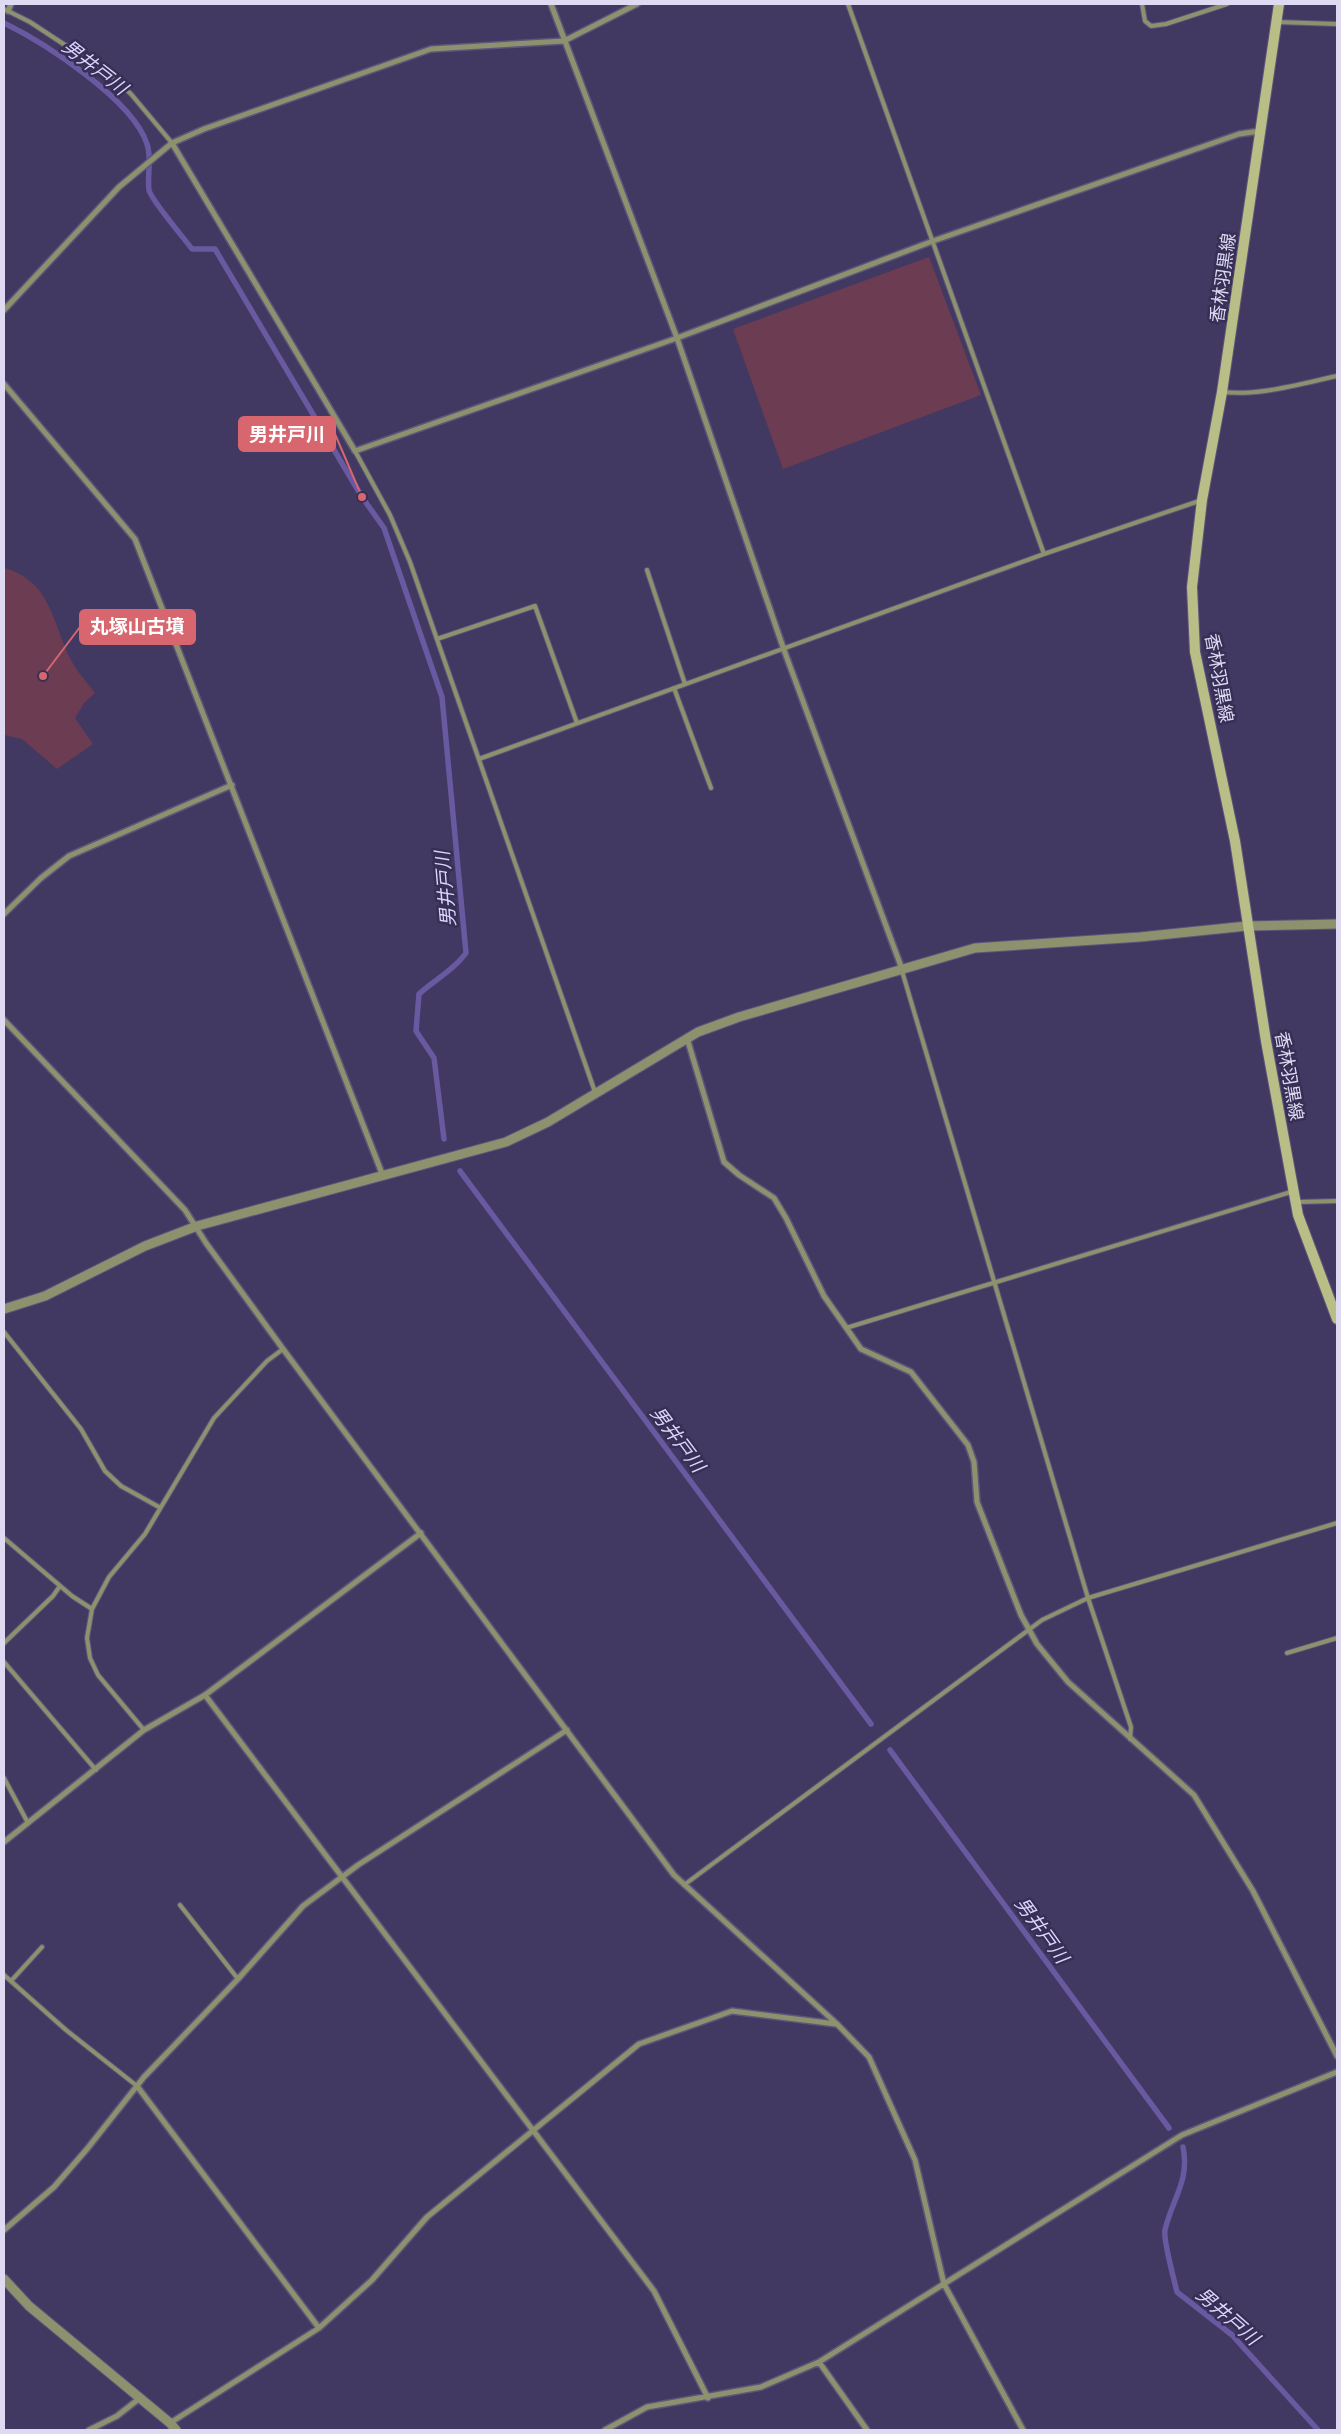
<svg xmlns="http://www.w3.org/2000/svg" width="1341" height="2434" viewBox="0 0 1341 2434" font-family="Barlow,'Noto Sans JP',sans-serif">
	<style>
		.green { fill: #6c3c52 }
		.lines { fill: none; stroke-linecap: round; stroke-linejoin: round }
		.stream { stroke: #6859a0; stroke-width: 5.5 }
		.service-casing { stroke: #5d567b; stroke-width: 6 }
		.minor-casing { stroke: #5d567b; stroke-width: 8 }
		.tertiary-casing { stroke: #5d567b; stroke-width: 11 }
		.secondary-casing { stroke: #5d567b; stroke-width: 12 }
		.service { stroke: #8e916e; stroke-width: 4 }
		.minor { stroke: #8e916e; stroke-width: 5 }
		.tertiary { stroke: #8e916e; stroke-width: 9 }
		.secondary { stroke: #b9be86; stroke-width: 10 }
		.labels { text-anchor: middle; stroke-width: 5; stroke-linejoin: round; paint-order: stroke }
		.street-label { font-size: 18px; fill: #dddaf2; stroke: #372f55 }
		.water-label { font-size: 19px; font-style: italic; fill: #dbd5fe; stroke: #372f55 }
		.leader { fill: none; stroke: #d8666f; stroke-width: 2 }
		.callout-dot { fill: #d8666f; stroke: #372f55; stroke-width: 2 }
		.callout { fill: #d8666f; stroke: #d8666f; stroke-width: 2 }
		.callout-label { font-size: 19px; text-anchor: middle; font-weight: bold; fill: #fff }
	</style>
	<rect width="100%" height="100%" fill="#413961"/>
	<path class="green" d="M929,257l52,138 -198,74 -50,-140z
		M4,568c46,12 49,55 66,90 6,13 17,24 25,35l-11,10 -9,15 18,26 -36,25 -35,-30 -18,-4z"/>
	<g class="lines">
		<path class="stream" d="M4,23c41,20 129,77 143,121 5,14 0,32 2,46 2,10 35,48 43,59h23l147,248 22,31 58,169 24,256c-12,17 -32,27 -47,41l-3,37 18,27 10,81
			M460,1171l411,553
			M890,1750l279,378
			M1183,2147c7,34 -11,52 -18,83 -2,10 9,49 12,62l55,43 86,95"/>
		<g class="service-casing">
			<path id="service" d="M848,4l196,550
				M1142,4l3,17 6,5 15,-2 61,-20
				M4,9l26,13 79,52 22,20 41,49
				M1277,22l60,2
				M1222,392c38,4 78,-8 115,-16
				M355,451l35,64 20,47 185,530
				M647,570l38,114
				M437,639l98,-33 42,117
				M674,688l37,100
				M479,759l565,-205 155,-53
				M902,971l186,627 43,129 -1,12
				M1297,1202l40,-1
				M846,1328l448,-137
				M4,1332l77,97 24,42 16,15 38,21
				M4,1538l68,58 20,13
				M4,1643l49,-47 7,-10
				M1287,1653l50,-15
				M4,1662l92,108
				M144,1730l-46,-55 -8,-17 -3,-20 5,-29 17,-32 36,-43 69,-116 53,-57 16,-12
				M4,1778l24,45
				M684,1885l358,-265 46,-22 249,-75
				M180,1905l58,74
				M4,1975l62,55 71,56
				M11,1981l31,-34"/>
		</g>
		<g class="minor-casing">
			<path id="minor" d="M551,4l126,334 107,312 118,319
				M8,11l3,-7
				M172,143l183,308 322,-113 256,-97 306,-107 21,-3
				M4,310l115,-123 53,-44 32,-14 227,-80 133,-8 73,-37
				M4,384l131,155 248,637
				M4,914l37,-36 28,-22 163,-71
				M4,1020l181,190 21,33 77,106 391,526 163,149 32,33 46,103 29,124 79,146
				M687,1038l37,124 15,13 35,23 12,20 38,78 37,53 50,23 57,73 6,17 3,40 44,113 16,29 31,38 126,113 59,96 84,165
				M205,1695l449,596 54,107
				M4,1842l140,-112 61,-35 216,-162
				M137,2086l182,242
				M4,2230l50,-43 33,-38 57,-72 94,-98 65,-73 55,-41 209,-135
				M819,2362l48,68
				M170,2423l149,-95 53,-48 55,-63 212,-173 93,-33 104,13
				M89,2430l28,-14 23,-18
				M605,2430l42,-23 114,-20 58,-25 363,-227 155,-63"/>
		</g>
		<g class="tertiary-casing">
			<path id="tertiary" d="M4,1309l41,-13 100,-50 52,-20 309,-84 42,-20 150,-90 41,-15 236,-69 165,-11 107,-11 90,-2
				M4,2279l25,27 141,117 6,7"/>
		</g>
		<g class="secondary-casing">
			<path id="secondary" d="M1279,4l-57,388 -20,108 -10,87 3,65 40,189 31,200 32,174 39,104"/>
		</g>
		<use href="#service" class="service"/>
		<use href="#minor" class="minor"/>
		<use href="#tertiary" class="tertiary"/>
		<use href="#secondary" class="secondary"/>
	</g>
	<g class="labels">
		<g class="street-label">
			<text transform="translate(1223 278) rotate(-82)" y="6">香林羽黒線</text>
			<text transform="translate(1219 678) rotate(80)" y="6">香林羽黒線</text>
			<text transform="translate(1289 1076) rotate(80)" y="6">香林羽黒線</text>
		</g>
		<g class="water-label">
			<text transform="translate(95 67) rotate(38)" y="7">男井戸川</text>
			<text transform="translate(445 889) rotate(-95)" y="7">男井戸川</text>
			<text transform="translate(678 1439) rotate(53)" y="7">男井戸川</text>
			<text transform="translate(1042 1930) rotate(54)" y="7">男井戸川</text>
			<text transform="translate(1228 2316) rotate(41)" y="7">男井戸川</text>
		</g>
	</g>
	<path class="leader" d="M362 497L335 434M43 676L80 627"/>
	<g class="callout-dot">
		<circle cx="362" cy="497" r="5"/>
		<circle cx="43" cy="676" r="5"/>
	</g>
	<g class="callout">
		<rect x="239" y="417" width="96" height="34" rx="5"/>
		<rect x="80" y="610" width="115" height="34" rx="5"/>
	</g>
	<g class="callout-label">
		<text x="287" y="441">男井戸川</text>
		<text x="137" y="633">丸塚山古墳</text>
	</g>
	<rect width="1341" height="2434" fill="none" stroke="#dddaf2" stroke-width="10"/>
</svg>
